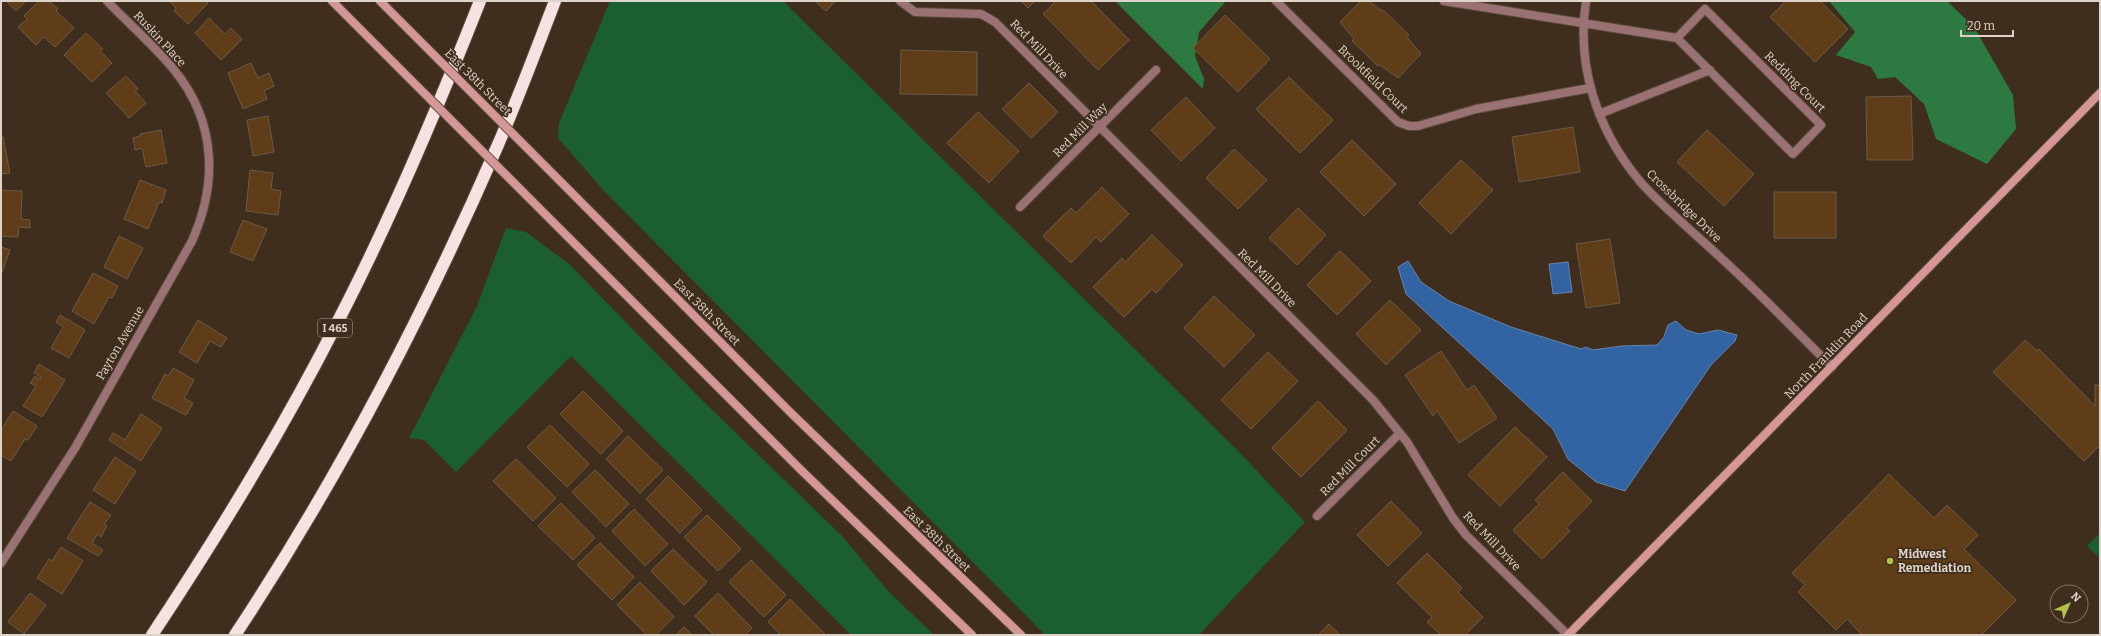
<svg xmlns="http://www.w3.org/2000/svg" width="2101" height="636" viewBox="0 0 2101 636" font-family="Bitter,serif">
	<style>
		.green { fill: #1b5e30 }
		.forest { fill: #2c7a42 }
		.water { fill: #3263a2; stroke: #6685ae }
		.building { fill: #5e3d18; stroke: #6c5a48 }
		.lines { fill: none; stroke-linecap: round; stroke-linejoin: round }
		.minor-casing { stroke: #5c4c3c; stroke-width: 10 }
		.secondary-casing { stroke: #5c4c3c; stroke-width: 10 }
		.motorway-casing { stroke: #5c4c3c; stroke-width: 14 }
		.minor { stroke: #9b7273; stroke-width: 8 }
		.secondary { stroke: #d69597; stroke-width: 8 }
		.motorway { stroke: #f7e2e2; stroke-width: 12 }
		.secondary-bridge-casing { stroke: #5c4c3c; stroke-width: 10; stroke-linecap: butt }
		.secondary-bridge { stroke: #d69597; stroke-width: 8 }
		.poi-dot { fill: #b3c24b; stroke: #3f2e1d; stroke-width: 1.5 }
		.labels { text-anchor: middle; stroke-width: 3.5; stroke-linejoin: round; paint-order: stroke }
		.shield { fill: #3f2e1d; stroke: #afa296; stroke-width: 1 }
		.shield-label { font-size: 11px; font-weight: bold; fill: #dfd4ca }
		.street-label { font-size: 12px; fill: #dfd4ca; stroke: #3f2e1d }
		.poi-label { font-size: 12px; font-weight: bold; fill: #dfd4ca; stroke: #3f2e1d; text-anchor: start }
	</style>
	<rect width="100%" height="100%" fill="#3f2e1d"/>
	<path class="green" d="M610,1h173l457,452 65,69 -106,113h-154l-440,-443 -47,-54 1,-15z
		M506,228l20,4 43,32 132,135 142,138 45,54 46,44h-83l-280,-279 -115,116 -32,-32 -15,-2 68,-132z
		M2100,533v25l-13,-12z"/>
	<path class="forest" d="M1115,1h111l-27,31 -4,24 9,23 -1,10z
		M1829,1h118l27,26 39,68 3,34 -29,35 -51,-25 -12,-35 -29,-27 -17,2 -7,-12 -35,-12 19,-23z"/>
	<path class="water" d="M1408,261l13,21 28,19 62,26 70,22 5,-2 7,3 28,-4 36,-1 7,-8 4,-12 8,-4 10,9 13,4 19,-4 19,5 -2,6 -24,24 -86,126 -29,-9 -28,-23 -15,-30 -147,-135 -8,-27z
		M1568,262l4,30 -19,2 -4,-30z"/>
	<path class="building" d="M6,1h20l-10,10z
		M39,1h10l9,8 -2,2 18,17 -19,19 -11,-10 -8,8 -18,-18 9,-8 -3,-3z
		M169,1h37l2,2 -20,21 -14,-13 2,-3z
		M815,1h21l-10,10z
		M1021,1h14l-7,7z
		M1056,1h35l38,39 -31,30 -55,-56z
		M1361,1h8l13,10 1,-1 26,25 -2,2 14,17 -23,24 -18,-13 -2,1 -26,-25 2,-2 -14,-17z
		M1786,1h34l28,28 -33,33 -45,-45z
		M1225,15l45,44 -32,33 -45,-44z
		M209,18l16,16 6,-6 11,11 -21,21 -26,-27z
		M86,33l17,16 -3,2 12,12 -20,19 -28,-27z
		M901,50l76,2v43l-77,-1z
		M251,63l7,15 11,-5 5,13 -10,5 3,8 -24,10 -15,-36z
		M126,76l12,13 -3,2 11,12 -17,15 -23,-25z
		M1289,77l44,43 -33,33 -44,-44z
		M1029,83l29,29 -27,26 -29,-29z
		M1911,96l2,64h-46l-1,-63z
		M1186,97l29,31 -34,33 -30,-31z
		M978,112l41,39 -30,32 -42,-40z
		M268,116l6,36 -21,4 -6,-36z
		M1573,127l7,45 -61,10 -7,-45z
		M161,130l6,33 -21,4 -4,-19 -7,2 -2,-12 7,-2v-2z
		M1707,130l47,44 -30,32 -47,-44z
		M1,137h2l7,36 -9,1z
		M1352,140l44,44 -32,32 -44,-44z
		M1234,149l33,31 -29,29 -32,-31z
		M1461,160l32,30 -42,44 -32,-31z
		M250,170l23,3 -2,16 10,2 -3,24 -32,-4z
		M140,180l26,10 -4,13 -3,-1 -11,27 -24,-10z
		M1102,187l27,27 -28,28 -5,-5 -25,26 -28,-27 28,-28 5,5z
		M1,190l21,1 -1,28 9,1v8l-11,-1 -1,10 -17,-1z
		M1774,192h62v46h-62z
		M1298,208l28,27 -29,30 -28,-27z
		M243,220l24,9 -14,32 -23,-9z
		M1152,235l31,30 -27,28 -4,-4 -28,28 -31,-30 29,-29 3,4z
		M119,236l24,12 -16,31 -23,-12z
		M1610,239l10,64 -34,5 -10,-64z
		M1,247l9,3 -9,25z
		M1340,251l31,30 -34,34 -30,-30z
		M93,273l25,13 -6,12 -3,-1 -15,27 -22,-13z
		M1214,296l41,39 -31,32 -40,-39z
		M1390,300l31,30 -35,35 -30,-31z
		M60,315l25,15 -16,28 -18,-10 12,-21 -7,-5z
		M198,320l29,18 -6,9 -11,-6 -13,22 -18,-11z
		M2025,340l12,11 2,-2 56,57v-21h5v64l-2,-2 -14,14 -91,-89z
		M1441,351l26,39 7,-5 23,33 -38,25 -22,-32 -4,5 -28,-41z
		M1268,352l30,29 -47,48 -30,-29z
		M39,364l26,16 -23,37 -19,-11 13,-20 -6,-3 5,-7 5,3 1,-2 -7,-4z
		M173,368l21,12 -10,18 9,5 -7,12 -34,-17 13,-24 3,2z
		M583,391l40,40 -22,23 -41,-40z
		M1318,401l29,29 -46,47 -29,-29z
		M13,411l24,15 -9,14 -3,-1 -14,22 -10,-6v-25z
		M141,414l21,14 -21,33 -32,-21 4,-7 12,7z
		M550,425l39,39 -22,23 -40,-40z
		M1515,427l32,30 -47,49 -32,-31z
		M628,436l35,34 -23,23 -34,-34z
		M115,457l21,14 -21,33 -22,-14z
		M516,459l40,39 -23,23 -40,-40z
		M595,470l34,34 -23,23 -34,-35z
		M1563,472l29,29 -26,27 4,3 -28,28 -29,-29 26,-26 -4,-4z
		M1889,474l45,44 13,-13 31,30 -14,14 52,51 -35,35h-119l-15,-16 -11,11 -38,-38 7,-7 -13,-12z
		M668,476l34,34 -22,23 -34,-34z
		M1391,501l31,32 -34,33 -31,-31z
		M90,502l21,13 -7,9 3,2 -6,11 -4,-3 -5,9 11,7 -5,6 -31,-18z
		M561,503l34,35 -22,22 -35,-34z
		M634,509l34,35 -23,22 -33,-35z
		M707,515l34,34 -23,22 -34,-34z
		M600,543l34,34 -22,23 -35,-35z
		M61,547l22,14 -21,33 -25,-16 12,-19 3,2z
		M673,549l34,33 -23,23 -33,-34z
		M1427,553l35,35 -4,4 25,25 -18,18h-24l-14,-13 5,-5 -35,-34z
		M751,560l35,35 -22,22 -35,-35z
		M640,582l34,35 -18,18h-9l-30,-30z
		M30,593l16,12 -22,29 -16,-12z
		M718,593l34,35 -7,7h-31l-19,-19z
		M790,599l36,36h-45l-13,-13z
		M1329,624l11,11h-22z
		M684,627l8,8h-16z"/>
	<g class="lines">
		<g class="minor-casing">
			<path id="minor" d="M900,1l15,11 66,2 14,8 378,378 34,42 46,76 13,17 102,100
				M1276,1l122,121 11,4h9l58,-17 114,-21
				M1444,1l233,37 116,116 28,-29 -116,-116 -28,29
				M1586,1c-10,64 11,128 52,178 7,9 15,16 23,24 24,23 50,45 74,68 33,31 65,64 97,96
				M1599,114l111,-44
				M1020,207l136,-137
				M1317,516l83,-83
				M1,563l74,-115 117,-207c26,-58 24,-119 -17,-170 -20,-25 -46,-47 -68,-70"/>
		</g>
		<g class="secondary-casing">
			<path id="secondary" d="M332,1l63,63
				M380,1l30,30
				M547,168l243,244 231,223
				M532,201l269,269 171,165
				M1568,635l532,-542"/>
		</g>
		<g class="motorway-casing">
			<path id="motorway" d="M152,635c67,-101 130,-204 185,-312 54,-104 100,-213 143,-322
				M235,635c102,-154 188,-318 262,-488 21,-48 39,-97 58,-146"/>
		</g>
		<use href="#minor" class="minor"/>
		<use href="#secondary" class="secondary"/>
		<use href="#motorway" class="motorway"/>
		<g class="secondary-bridge-casing">
			<path id="secondary-bridge" d="M410,31l137,137
				M395,64l137,137"/>
		</g>
		<use href="#secondary-bridge" class="secondary-bridge"/>
	</g>
	<circle class="poi-dot" cx="1890" cy="561" r="4"/>
	<g class="labels">
		<rect class="shield" x="318" y="319" width="34" height="18" rx="3"/>
		<g class="shield-label">
			<text x="335" y="332">I 465</text>
		</g>
		<g class="street-label">
			<text transform="translate(160 39) rotate(47)" y="4">Ruskin Place</text>
			<text transform="translate(1039 49) rotate(46)" y="4">Red Mill Drive</text>
			<text transform="translate(1373 79) rotate(44)" y="4">Brookfield Court</text>
			<text transform="translate(478 82) rotate(45)" y="4">East 38th Street</text>
			<text transform="translate(1795 82) rotate(45)" y="4">Redding Court</text>
			<text transform="translate(1080 130) rotate(-45)" y="4">Red Mill Way</text>
			<text transform="translate(1684 206) rotate(44)" y="4">Crossbridge Drive</text>
			<text transform="translate(1267 278) rotate(45)" y="4">Red Mill Drive</text>
			<text transform="translate(707 312) rotate(45)" y="4">East 38th Street</text>
			<text transform="translate(120 343) rotate(-60)" y="4">Payton Avenue</text>
			<text transform="translate(1826 356) rotate(-46)" y="4">North Franklin Road</text>
			<text transform="translate(1350 466) rotate(-45)" y="4">Red Mill Court</text>
			<text transform="translate(937 539) rotate(44)" y="4">East 38th Street</text>
			<text transform="translate(1492 541) rotate(46)" y="4">Red Mill Drive</text>
		</g>
		<g class="poi-label">
			<text x="1898" y="558">Midwest<tspan x="1898" dy="14">Remediation</tspan></text>
		</g>
	</g>
	<rect width="2101" height="636" fill="none" stroke="#dfd4ca" stroke-width="4"/>
	<g transform="translate(2069 604) rotate(45)"><circle r="19" fill="#3f2e1d" stroke="#7f7062"/>
	<path d="M0-3L7 15L0 10L-7 15Z" fill="#b3c24b"/>
	<text y="-6" font-size="11" font-weight="bold" text-anchor="middle" fill="#dfd4ca">N</text>
	</g>
	<path d="M1961 30v6h52v-6" fill="none" stroke="#dfd4ca" stroke-width="2"/>
	<text x="1967" y="30" font-size="12" fill="#dfd4ca" stroke="#3f2e1d" stroke-width="3" paint-order="stroke">20 m</text>
</svg>
